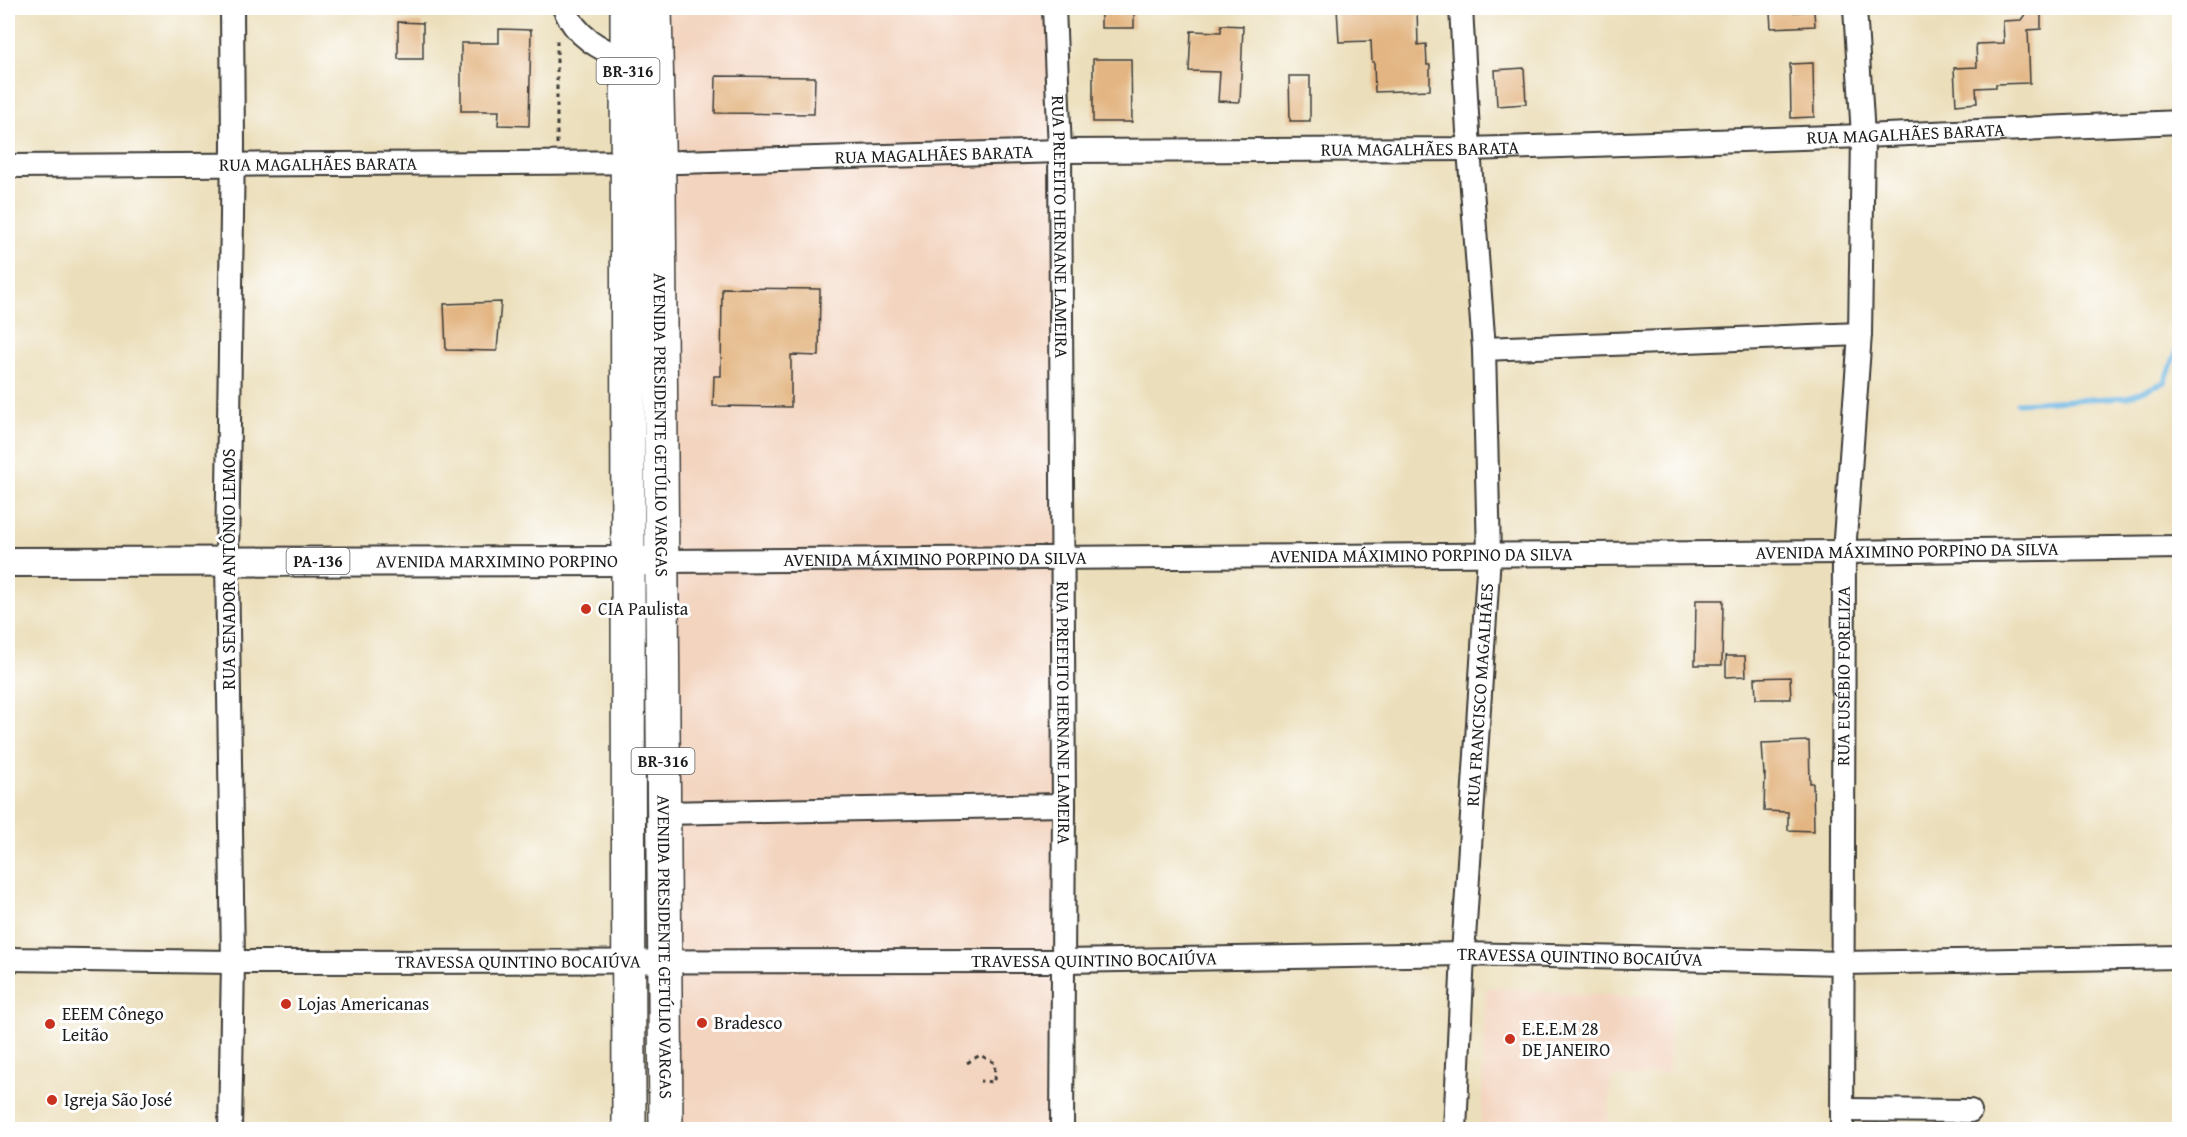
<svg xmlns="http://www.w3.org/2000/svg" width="2187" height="1137" viewBox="0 0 2187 1137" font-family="'Gentium Book Plus',serif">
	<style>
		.built { fill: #f3d4bf }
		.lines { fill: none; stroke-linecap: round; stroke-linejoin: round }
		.stream { stroke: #69b5e2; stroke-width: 5 }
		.building { fill: #e3b582 }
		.minor-casing { stroke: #3b3934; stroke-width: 26 }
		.major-casing { stroke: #3b3934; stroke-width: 32 }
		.highway-casing { stroke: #3b3934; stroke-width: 36 }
		.path { stroke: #3b3934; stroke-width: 3; stroke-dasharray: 4.5 4.5; stroke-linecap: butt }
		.minor { stroke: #fff; stroke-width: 22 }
		.major { stroke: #fff; stroke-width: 28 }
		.highway { stroke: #fff; stroke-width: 33 }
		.poi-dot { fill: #c8321e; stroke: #fff; stroke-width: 2 }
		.labels { text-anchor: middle; stroke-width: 6; stroke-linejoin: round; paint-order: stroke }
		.shield { fill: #fff; stroke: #606060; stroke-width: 1.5 }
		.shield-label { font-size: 16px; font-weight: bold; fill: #1c1c1c }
		.street-label { font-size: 18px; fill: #1c1c1c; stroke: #fff }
		.poi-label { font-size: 18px; fill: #1c1c1c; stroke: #fff; text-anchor: start }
	</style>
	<rect width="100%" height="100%" fill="#fff"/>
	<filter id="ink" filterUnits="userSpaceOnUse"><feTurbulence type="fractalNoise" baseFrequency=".0167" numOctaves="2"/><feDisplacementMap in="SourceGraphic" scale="12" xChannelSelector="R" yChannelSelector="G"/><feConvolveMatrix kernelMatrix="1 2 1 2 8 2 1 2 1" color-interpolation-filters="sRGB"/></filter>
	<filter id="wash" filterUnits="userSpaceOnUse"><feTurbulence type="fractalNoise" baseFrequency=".008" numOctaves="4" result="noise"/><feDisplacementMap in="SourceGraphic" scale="24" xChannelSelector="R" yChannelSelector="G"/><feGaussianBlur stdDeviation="1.35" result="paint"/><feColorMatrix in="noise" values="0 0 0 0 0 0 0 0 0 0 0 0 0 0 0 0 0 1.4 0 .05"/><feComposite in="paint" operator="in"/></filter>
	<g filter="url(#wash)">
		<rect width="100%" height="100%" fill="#ebdeba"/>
		<path class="built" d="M667,8h387l9,1121 -398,1z
			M1486,988l184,10 -2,75 -57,5 -3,51h-127z"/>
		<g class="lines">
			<path class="stream" d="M2017,403l111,-6 37,-15 15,-40"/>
		</g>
		<g id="blocks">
			<path class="building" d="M1337,8h80l1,37 8,-1 1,21h3v25l-55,2 -1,-30h-2l-1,-21 -32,1z
				M1101,10h33v18h-33z
				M1814,11l1,15 -44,2 -1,-15z
				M2041,12v17l-13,1 2,53 -34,1v3l-20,1 1,15 -21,2 -2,-37 23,-1 -1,-23 28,-1 -1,-22 18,-1 5,-7z
				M398,22l25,1v36h-25z
				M1221,25l22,1 -3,76 -22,-1 2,-29 -31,-1 2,-40 30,1z
				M499,29l32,1 -2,96 -31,-1 1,-14h-38v-68h38z
				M1093,59h38l1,63h-39z
				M1813,63l1,54 -23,1 -1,-54z
				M1524,68l2,36 -29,2 -2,-36z
				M716,76l99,1 -1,37 -99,-1z
				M1289,76h21v45h-20z
				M722,288l98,1 -1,67 -28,-1v52l-78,-1 1,-30h7z
				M501,302l-4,49 -51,-1 -2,-46z
				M1696,600h27l-1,65h-27z
				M1726,656h19l1,20 -20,1z
				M1790,677l1,22h-35l-1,-21z
				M1809,741l1,42h3l1,48 -26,-1v-18l-24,-1 1,-37 -1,1 -2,-32z"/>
		</g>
	</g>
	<g filter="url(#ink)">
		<use href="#blocks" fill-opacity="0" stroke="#3b3934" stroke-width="1.5"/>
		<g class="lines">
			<g class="minor-casing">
				<g id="minor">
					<path d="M564,8c12,29 36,41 64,53"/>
					<path id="s1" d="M1054,8l6,143 4,654 -2,325"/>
					<path id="s2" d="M8,166l672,-4 380,-11 409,-2 394,-13 317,-14"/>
					<path d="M1484,349l376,-15"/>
					<path id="s3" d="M662,561l1182,-9 336,-5"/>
					<path d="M664,813l400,-8"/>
					<path id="s4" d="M8,959l225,3 830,-1 400,-7 379,9 338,-6"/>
					<path d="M1842,1110l128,1"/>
					<path d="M230,1130l3,-168 -6,-402 6,-414 -1,-138"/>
					<path id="s5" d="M1455,1130l8,-176 26,-399 -5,-206 -15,-200 -8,-141"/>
					<path id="s6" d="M1842,1130l2,-578 16,-218 3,-198 -8,-128"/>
				</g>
			</g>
			<g class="major-casing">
				<g id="major">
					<path id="s7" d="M8,562l643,-1"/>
				</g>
			</g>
			<g class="highway-casing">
				<g id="highway">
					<path d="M627,8l2,1122"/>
					<path id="s8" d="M655,8l4,178 7,944"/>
				</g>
			</g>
			<path class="path" d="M557,144v-107
				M967,1063l13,-8 15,8 -1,19 -14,-1"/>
			<use href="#minor" class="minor"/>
			<use href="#major" class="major"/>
			<use href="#highway" class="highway"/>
		</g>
	</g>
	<g class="poi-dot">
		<circle cx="586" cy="609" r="6"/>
		<circle cx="286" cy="1004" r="6"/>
		<circle cx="702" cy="1023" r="6"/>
		<circle cx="50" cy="1024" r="6"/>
		<circle cx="1510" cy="1039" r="6"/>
		<circle cx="52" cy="1100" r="6"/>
	</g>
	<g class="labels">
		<g class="shield">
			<rect x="596.5" y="58" width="63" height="26" rx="4.5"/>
			<rect x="286.5" y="548" width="63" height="26" rx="4.5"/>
			<rect x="631.5" y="748" width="63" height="26" rx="4.5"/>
		</g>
		<g class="shield-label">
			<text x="628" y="77">BR-316</text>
			<text x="318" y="567">PA-136</text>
			<text x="663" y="767">BR-316</text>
		</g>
		<g class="street-label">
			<text dy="6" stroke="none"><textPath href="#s2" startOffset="1898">RUA MAGALHÃES BARATA</textPath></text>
			<text dy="6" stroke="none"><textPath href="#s2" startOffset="1412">RUA MAGALHÃES BARATA</textPath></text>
			<text dy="6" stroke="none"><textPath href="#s2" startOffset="926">RUA MAGALHÃES BARATA</textPath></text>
			<text dy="6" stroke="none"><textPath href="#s2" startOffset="310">RUA MAGALHÃES BARATA</textPath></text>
			<text dy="6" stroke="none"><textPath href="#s1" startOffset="219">RUA PREFEITO HERNANE LAMEIRA</textPath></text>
			<text dy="6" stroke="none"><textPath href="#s8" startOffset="417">AVENIDA PRESIDENTE GETÚLIO VARGAS</textPath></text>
			<text dy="6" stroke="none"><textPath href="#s3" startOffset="1245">AVENIDA MÁXIMINO PORPINO DA SILVA</textPath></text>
			<text dy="6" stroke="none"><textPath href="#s3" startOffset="759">AVENIDA MÁXIMINO PORPINO DA SILVA</textPath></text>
			<text dy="6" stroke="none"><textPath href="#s3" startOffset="273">AVENIDA MÁXIMINO PORPINO DA SILVA</textPath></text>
			<text dy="6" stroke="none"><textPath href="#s7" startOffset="489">AVENIDA MARXIMINO PORPINO</textPath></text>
			<text transform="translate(229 569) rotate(-90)" y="6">RUA SENADOR ANTÔNIO LEMOS</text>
			<text dy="6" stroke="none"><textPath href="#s6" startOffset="454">RUA EUSÉBIO FORELIZA</textPath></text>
			<text dy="6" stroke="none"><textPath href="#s5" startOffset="436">RUA FRANCISCO MAGALHÃES</textPath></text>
			<text dy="6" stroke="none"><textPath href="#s1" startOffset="705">RUA PREFEITO HERNANE LAMEIRA</textPath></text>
			<text dy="6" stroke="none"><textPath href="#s8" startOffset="939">AVENIDA PRESIDENTE GETÚLIO VARGAS</textPath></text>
			<text dy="6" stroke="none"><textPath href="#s4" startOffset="1572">TRAVESSA QUINTINO BOCAIÚVA</textPath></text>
			<text dy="6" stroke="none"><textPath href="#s4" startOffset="1086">TRAVESSA QUINTINO BOCAIÚVA</textPath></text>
			<text dy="6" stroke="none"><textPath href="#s4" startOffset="510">TRAVESSA QUINTINO BOCAIÚVA</textPath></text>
		</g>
		<g class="poi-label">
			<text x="598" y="615">CIA Paulista</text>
			<text x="298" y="1010">Lojas Americanas</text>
			<text x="62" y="1020">EEEM Cônego<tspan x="62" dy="21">Leitão</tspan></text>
			<text x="714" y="1029">Bradesco</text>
			<text x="1522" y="1035">E.E.E.M 28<tspan x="1522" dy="21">DE JANEIRO</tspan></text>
			<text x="64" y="1106">Igreja São José</text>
		</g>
	</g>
	<rect width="2187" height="1137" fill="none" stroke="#fff" stroke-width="30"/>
</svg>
